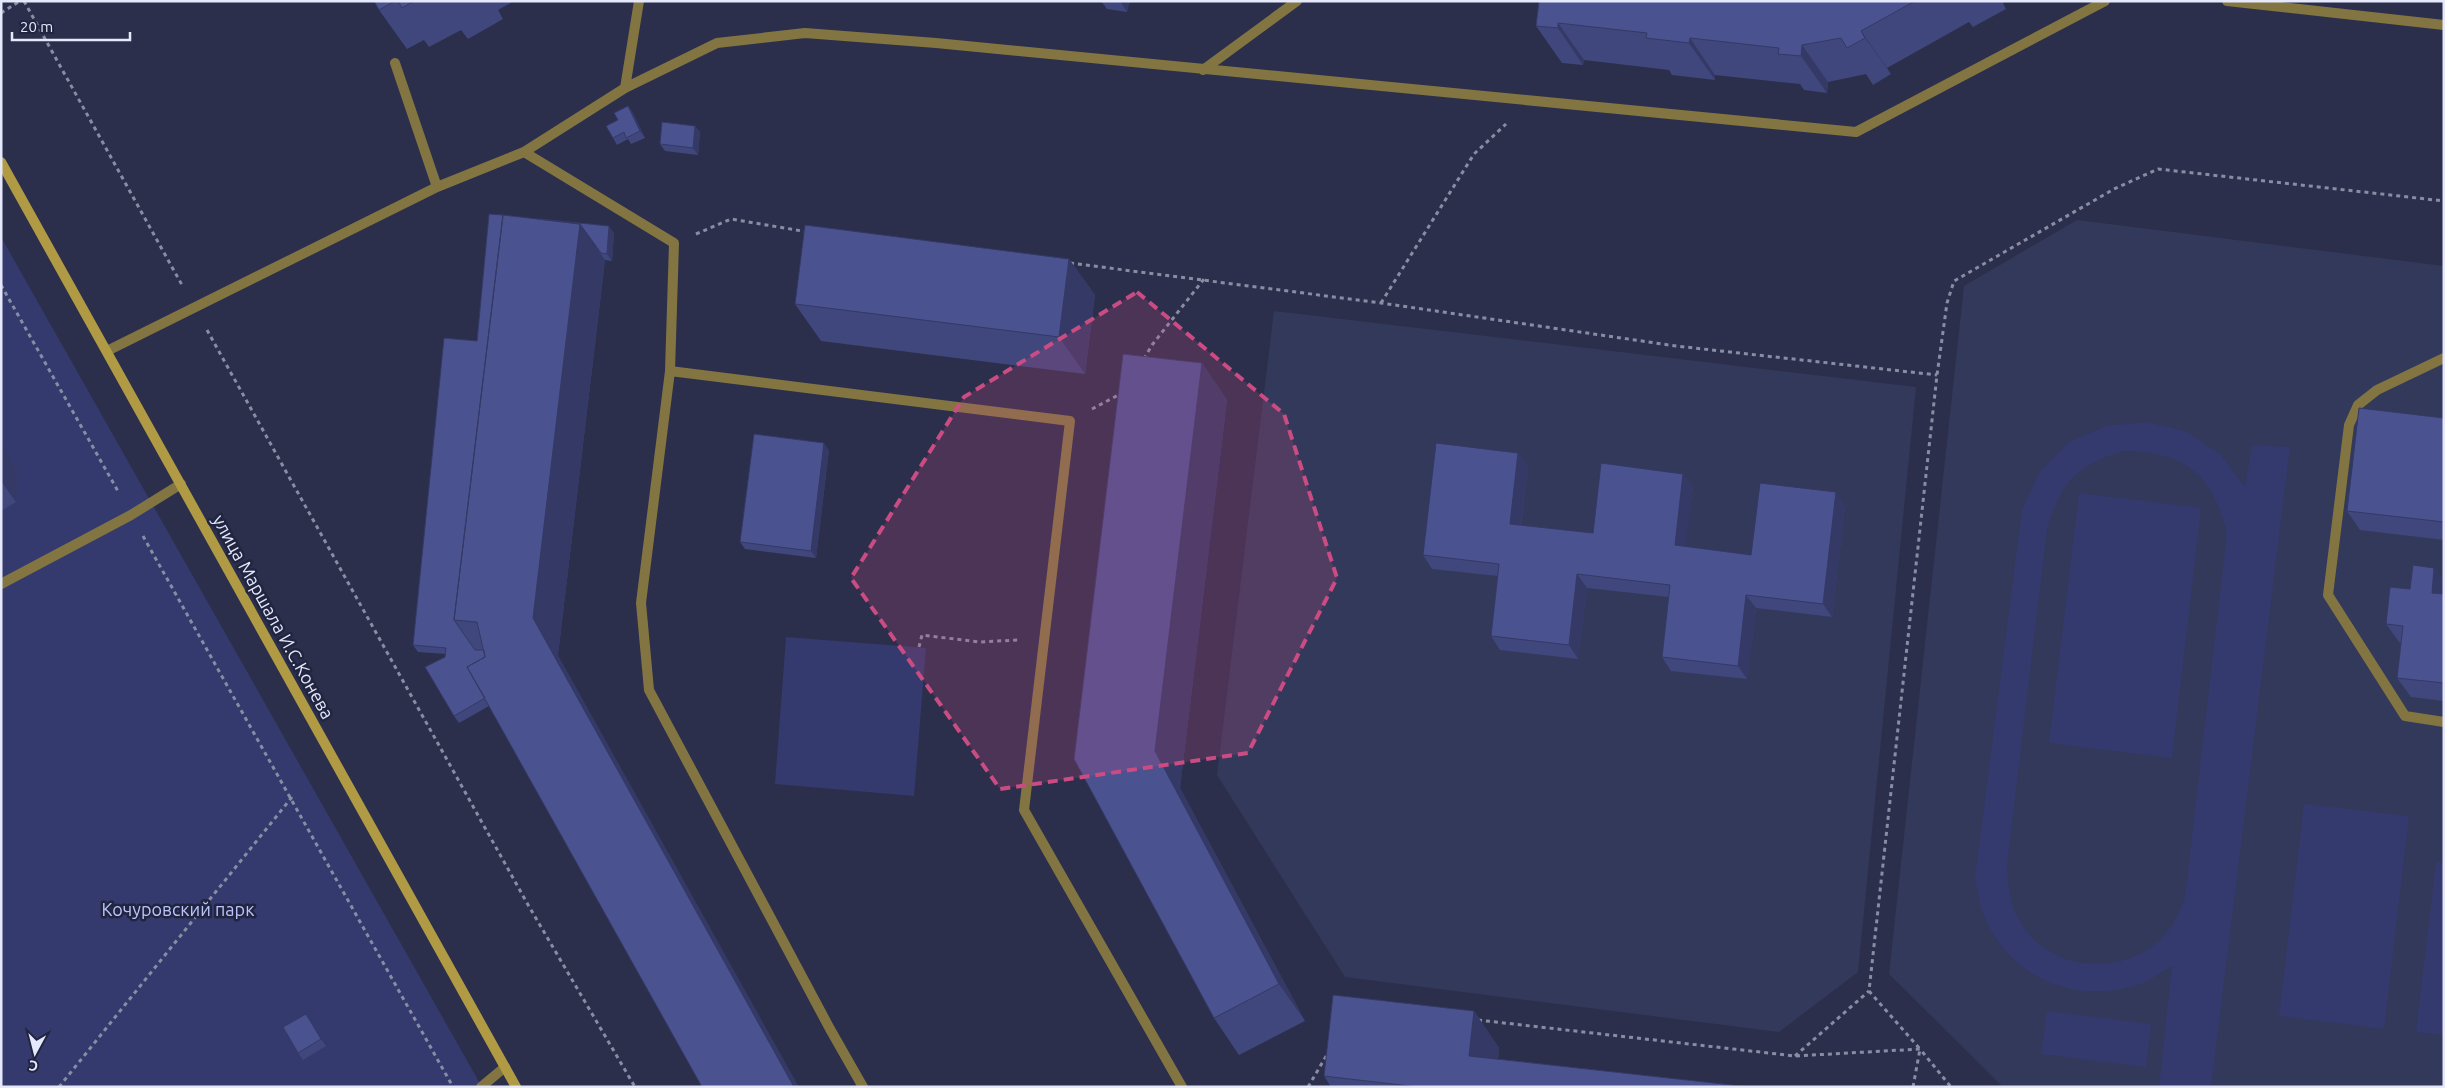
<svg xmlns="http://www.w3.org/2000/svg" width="2445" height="1088" viewBox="0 0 2445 1088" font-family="Ubuntu,sans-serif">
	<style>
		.built { fill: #33395b }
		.green { fill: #343a6d; fill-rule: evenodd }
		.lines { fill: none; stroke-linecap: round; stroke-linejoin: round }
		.path { stroke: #898da4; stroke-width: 3; stroke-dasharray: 4 4; stroke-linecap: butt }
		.lane { stroke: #827542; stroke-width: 10 }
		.secondary { stroke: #b09a43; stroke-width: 10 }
		.wall { fill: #40477c }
		.shaded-wall { fill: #343965 }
		.building { fill: #4a5290; stroke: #343965 }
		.marked { fill: #cb4c83; fill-opacity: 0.2; stroke: #cb4c83; stroke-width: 4; stroke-dasharray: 10 6; stroke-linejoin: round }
		.labels { text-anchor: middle; stroke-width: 5; stroke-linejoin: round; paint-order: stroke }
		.street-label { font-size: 18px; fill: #e5e9fb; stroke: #212540 }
		.park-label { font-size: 18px; fill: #bac5fc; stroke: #212540 }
	</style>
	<rect width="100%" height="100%" fill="#2b2f4b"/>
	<path class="built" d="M2077,220l367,46v821h-441l-114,-113 75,-688z
		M1274,311l642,76 -58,585 -79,60 -434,-55 -128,-202z"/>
	<path class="green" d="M1,237l481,850h-481z
		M2147,422l40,10 34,23 24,32 7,-42 38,2 -79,640h-52l13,-121c-11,6 -22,15 -34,19 -62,20 -129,-8 -154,-69 -5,-11 -6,-26 -9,-38l47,-368 17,-37 29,-30 38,-17zM2124,451c61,1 88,22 103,82l-42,364c-4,9 -7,20 -13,28 -35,54 -122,52 -153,-5 -10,-18 -11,-36 -12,-55l40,-336c14,-47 29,-64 77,-78z
		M2079,493l122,15 -29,250 -123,-15z
		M786,637l140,11 -12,148 -139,-12z
		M2304,804l105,12 -25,213 -105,-13z
		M2436,862l8,1v172l-28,-3z
		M2047,1011l104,13 -5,43 -105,-13z"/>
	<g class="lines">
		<path class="path" d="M24,1l158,284
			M1,13l19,-12
			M696,234l35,-15 77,13
			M1070,263l311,40 295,43 261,29
			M1,285l118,208
			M1381,303l93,-149 32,-30
			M207,330l320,573 108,184
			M1144,359l8,-14 52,-66
			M1092,409l30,-16
			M143,536l310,551
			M919,647l3,-12 57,7 39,-2
			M1478,1020l317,36 125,-7 31,38
			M1795,1056l74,-65
			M59,1087l233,-290
			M1308,1087l20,-34
			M1913,1087l7,-38 -51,-58 68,-616 10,-72 7,-22 160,-92 44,-20 286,32"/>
		<path class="lane" d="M2227,1l217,24
			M395,63l42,124
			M1203,70l94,-69
			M625,88l14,-87
			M524,152l150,91 -4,128 -29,232 8,87 181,339 33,58
			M107,351l330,-164 87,-35 101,-64 92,-45 88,-10 131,10 920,89 249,-131
			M2444,358l-67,32 -19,15 -9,20 -21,170 77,121 39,6
			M670,371l400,50 -46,389 158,277
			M1,584l130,-69 50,-31
			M481,1087l24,-20"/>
		<path class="secondary" d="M1,162l515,925"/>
	</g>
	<path class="wall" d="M374,1h140l-16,9 5,9 -35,20 -7,-9 -32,17 -5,-7 -17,9 -28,-39z
		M1101,1h34l-6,2 -2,9 -20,-3z
		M1539,1h468l-4,2 3,6 -33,18 -4,-5 -82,46 4,6 -18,11 -7,-11 -38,8 -1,11 -23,-3 -4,-6 -85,-9v5l-43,-5 -3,-5 -85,-10 -1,5 -21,-2 -26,-37z
		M628,106l5,7 12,25 -14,6 -3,-5 -11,6 -4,-7 5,-18z
		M695,126l5,6 -2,23 -33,-4 -5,-7z
		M614,233l-2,28 -7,-1 -47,395 -69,51 -30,17 -5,-7 -8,-62 -28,-2 -5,-7 64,-304z
		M1069,259l26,36 -10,79 -264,-33 -26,-37z
		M1202,363l25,37 -47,388 125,233 -66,34 -25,-37 -140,-259z
		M2444,418v122l-84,-10 -13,-19z
		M1,441l17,32 -2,29 -15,9z
		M829,450l-13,108 -71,-9 -5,-7z
		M1518,453l10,14 -7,58 72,8 90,-59 10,13 -8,60 66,8 94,-49 -13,111 -76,-9 -9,71 -76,-8 -9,-14 7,-60 -82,-9 -9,71 -78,-9 -9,-14 7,-60 -66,-7 -9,-14z
		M2434,568l10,13v120l-33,-4 -14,-19 4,-35h-1l-14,-19 24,-35z
		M1474,1011l25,37 -1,11 252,28h-419l-7,-11z
		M311,1021l15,25 -23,14 -5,-7z"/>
	<path class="shaded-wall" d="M1120,1h8l1,2 -2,9z
		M1558,23l26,37 -1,5 -25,-37z
		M1861,31l26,37 4,6 -26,-36z
		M1690,38l25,37v5l-26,-37z
		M1802,45l26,37 -1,11 -26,-37z
		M628,106l5,7 12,25 -5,-7z
		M695,126l5,6 -2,23 -5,-7z
		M580,224l25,36 -47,395 241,432h-5l-261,-469z
		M609,226l5,7 -2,28 -5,-7z
		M1069,259l26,36 -10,79 -26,-37z
		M1202,363l25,37 -47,388 125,233 -26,-37 -124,-233z
		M1,441l17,32 -2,29 -15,-21z
		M824,443l5,7 -13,108 -5,-7z
		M1518,453l10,14 -9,70 -9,-13z
		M1683,474l10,13 -9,72 -9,-14z
		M1836,492l9,14 -13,111 -9,-13z
		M2434,568l10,13v29l-12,-17z
		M1577,574l10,14 -9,71 -9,-14z
		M1746,595l10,13 -9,71 -9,-13z
		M1474,1011l25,37 -4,39 -26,-31z
		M306,1014l5,7 15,25 -5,-7z"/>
	<path class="building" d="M374,1h21l-16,9z
		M398,1h16l-12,7z
		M1539,1h376l-54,30 4,7 -18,10 -6,-10 -39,7 -1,11 -23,-2 1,-6 -89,-10 -1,5 -43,-5 1,-5 -89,-10v5l-22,-2z
		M628,106l12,25 -14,7 -2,-6 -11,6 -7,-12 12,-6 -4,-7z
		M662,122l33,4 -2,22 -33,-4z
		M489,214l14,1 -49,405 21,30h9l1,7 -18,10 18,31 -31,18 -29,-49 20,-10 1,-9 -33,-3 31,-307 33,3z
		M503,215l77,9 -47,394 261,469h-92l-235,-420 18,-10 -8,-35 -23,-2z
		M540,219l69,7 -2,28 -6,-1 -21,-29z
		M805,225l264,34 -10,78 -264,-33z
		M1123,354l79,9 -47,388 124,233 -65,34 -140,-259z
		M2359,408l85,10v104l-97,-11z
		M754,434l70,9 -13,108 -71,-9z
		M1436,443l82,10 -8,71 83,9 8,-70 82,11 -8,71 76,10 9,-72 76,9 -13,112 -77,-9 -8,71 -76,-9 8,-72 -93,-11 -8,71 -78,-9 8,-72 -76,-9z
		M2413,565l21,3 -2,25 12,1v89l-47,-5 6,-52 -17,-2 4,-37 20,2z
		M1333,995l141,16 -5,45 281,31h-332l-94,-11z
		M306,1014l15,25 -23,14 -15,-26z"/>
	<path class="marked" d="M1137,292l147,122 53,164 -89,175 -248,36 -149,-211 113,-181z"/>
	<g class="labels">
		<g class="street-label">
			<text transform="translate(273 617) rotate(61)" y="6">улица Маршала И.С.Конева</text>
		</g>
		<g class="park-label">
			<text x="178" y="916">Кочуровский парк</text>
		</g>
	</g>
	<rect width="2445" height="1088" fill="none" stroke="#e5e9fb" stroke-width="5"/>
	<g transform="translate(35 1053) rotate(187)" stroke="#212540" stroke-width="4" paint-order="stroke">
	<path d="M0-4L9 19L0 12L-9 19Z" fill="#e5e9fb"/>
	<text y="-8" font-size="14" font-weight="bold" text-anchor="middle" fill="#e5e9fb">С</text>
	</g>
	<path d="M12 32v8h118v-8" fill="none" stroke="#e5e9fb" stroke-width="2.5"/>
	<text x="20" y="32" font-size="15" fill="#e5e9fb" stroke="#212540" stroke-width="4" paint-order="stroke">20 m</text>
</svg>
